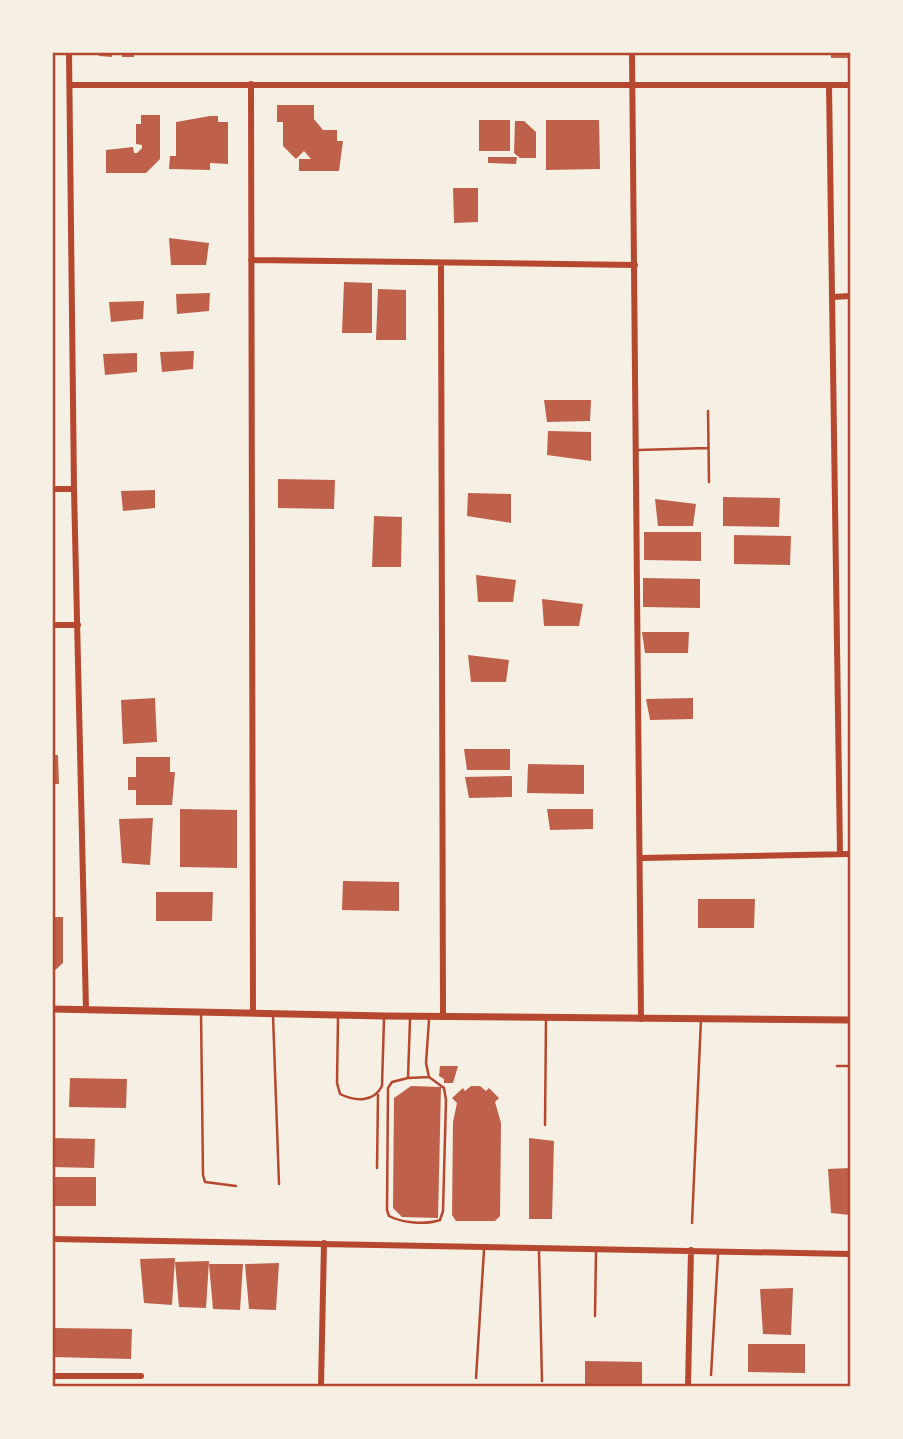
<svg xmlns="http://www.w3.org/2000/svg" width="903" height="1439" viewBox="0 0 903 1439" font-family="Raleway,sans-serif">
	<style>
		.building { fill: #bf614a }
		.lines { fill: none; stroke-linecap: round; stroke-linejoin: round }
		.service { stroke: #b5482f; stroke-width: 2.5 }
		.minor { stroke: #b5482f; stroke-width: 6 }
		.tertiary { stroke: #b5482f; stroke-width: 7 }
		.neatline { fill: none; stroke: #b5482f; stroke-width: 2.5 }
	</style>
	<rect width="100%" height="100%" fill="#f6efe4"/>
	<path class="building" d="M99,52h13v5l-13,-1z
		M122,52h12v5h-12z
		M831,52h19v6h-19z
		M277,105h37v14l9,11h14v11h6l-4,30h-40v-12h12l-7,-8 -8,8 -13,-13v-24h-6z
		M141,115h19v44l-14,14h-40v-23l27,-3 1,6h3l5,-5v-3l-6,-1v-20h5z
		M210,116h8v6h10v42l-18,-1v7l-41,-1 1,-13h6v-34z
		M479,120h31v31h-31z
		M546,120h53l1,49 -54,1z
		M515,121h9l12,11v26h-16l-6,-5z
		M488,157h29l-1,7 -28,-1z
		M453,188h25v34l-24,1z
		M169,238l40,5 -3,22h-35z
		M344,282l28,1v50h-30z
		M378,289l28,1v50h-30z
		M210,293l-1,18 -32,3 -1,-20z
		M144,301l-1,18 -32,3 -2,-20z
		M194,351l-1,18 -31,3 -2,-20z
		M137,353v19l-32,3 -2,-21z
		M544,400h47l-1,21 -43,1z
		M548,431l43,1v29l-44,-6z
		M278,479l57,1 -1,29 -56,-1z
		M155,490v18l-32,3 -2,-20z
		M468,493l43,1v29l-44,-7z
		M723,497l57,1 -1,29 -56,-1z
		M655,499l41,5 -3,22h-35z
		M374,516l28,1 -1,50h-29z
		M644,532h57v29l-57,-1z
		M734,535l57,1 -1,29 -56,-1z
		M476,575l40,5 -3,22h-35z
		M643,578l57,1v29l-57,-1z
		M542,599l41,5 -4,22h-35z
		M642,632h47l-1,21h-43z
		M468,655l41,5 -3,22h-35z
		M155,698l2,44 -34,2 -2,-44z
		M693,698v21l-43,1 -4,-21z
		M464,749h46v21h-43z
		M52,755h6l1,29h-7z
		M136,757h34v15h5l-3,33h-36v-15h-8v-13h8z
		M528,764l56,1v29l-57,-1z
		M512,776v21l-43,1 -4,-21z
		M180,809l57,1v58l-57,-1z
		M547,809h46v20l-43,1z
		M153,818l-3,47 -28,-2 -3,-44z
		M343,881l56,1v29l-57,-1z
		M156,892h57l-1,29h-56z
		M698,899h57l-1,29h-56z
		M52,917h11v46l-11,10z
		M440,1066h18l-5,17h-9v-4l-5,-3z
		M70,1078l57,1 -1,29 -57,-1z
		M411,1086l30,1 -3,131 -36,-1 -9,-9 1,-110z
		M471,1086h9l6,5 3,-3 10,10 -4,4 6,21 -1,93 -5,5h-39l-4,-6 1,-93 4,-19 -5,-5 11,-10 2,3z
		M52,1138l43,1 -1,29 -42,-1z
		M529,1138l25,3 -2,78h-23z
		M850,1168v47l-19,-2 -3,-44z
		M52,1177h44v29h-44z
		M175,1258l-3,47 -28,-2 -4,-44z
		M209,1261l-3,47 -27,-1 -4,-45z
		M279,1263l-3,47 -27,-1 -4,-45z
		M209,1264h34l-3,46 -27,-1z
		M793,1288l-2,47 -28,-1 -3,-45z
		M52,1328l80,1 -1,30 -79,-2z
		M748,1344h57v29l-57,-1z
		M585,1361l57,1v24h-57z"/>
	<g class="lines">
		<path class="service" d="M708,411l1,71
			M638,450l70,-2
			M201,1012l2,163 2,7 31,4
			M273,1016l6,168
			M338,1018l-1,65 3,11c16,8 34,8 42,-8l2,-67
			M410,1019l-2,59 -16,4 -4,6 -1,122 2,6c13,7 36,9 51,4l3,-9 3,-111 -2,-12 -15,-11 -3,-14 3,-43
			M837,1066h13
			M408,1078l21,-1
			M545,1125l1,-107
			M377,1168l1,-73
			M692,1223l9,-204
			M539,1251l3,130
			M595,1316l1,-64
			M711,1375l7,-121
			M476,1378l8,-128"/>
		<path class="minor" d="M69,52l5,437 12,521
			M632,52l9,967
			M251,84l2,928
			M70,85h780
			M829,85l11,769
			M251,260l384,5
			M441,264l2,753
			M833,297l17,-1
			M52,489h22
			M52,625h26
			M640,858l210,-4
			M52,1239l798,15
			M52,1376h89
			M321,1386l3,-143
			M688,1386l3,-136"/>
		<path class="tertiary" d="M52,1009l332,7 466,4"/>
	</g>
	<rect width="903" height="1439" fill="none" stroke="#f6efe4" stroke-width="108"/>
	<rect x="54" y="54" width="795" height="1331" class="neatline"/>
</svg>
